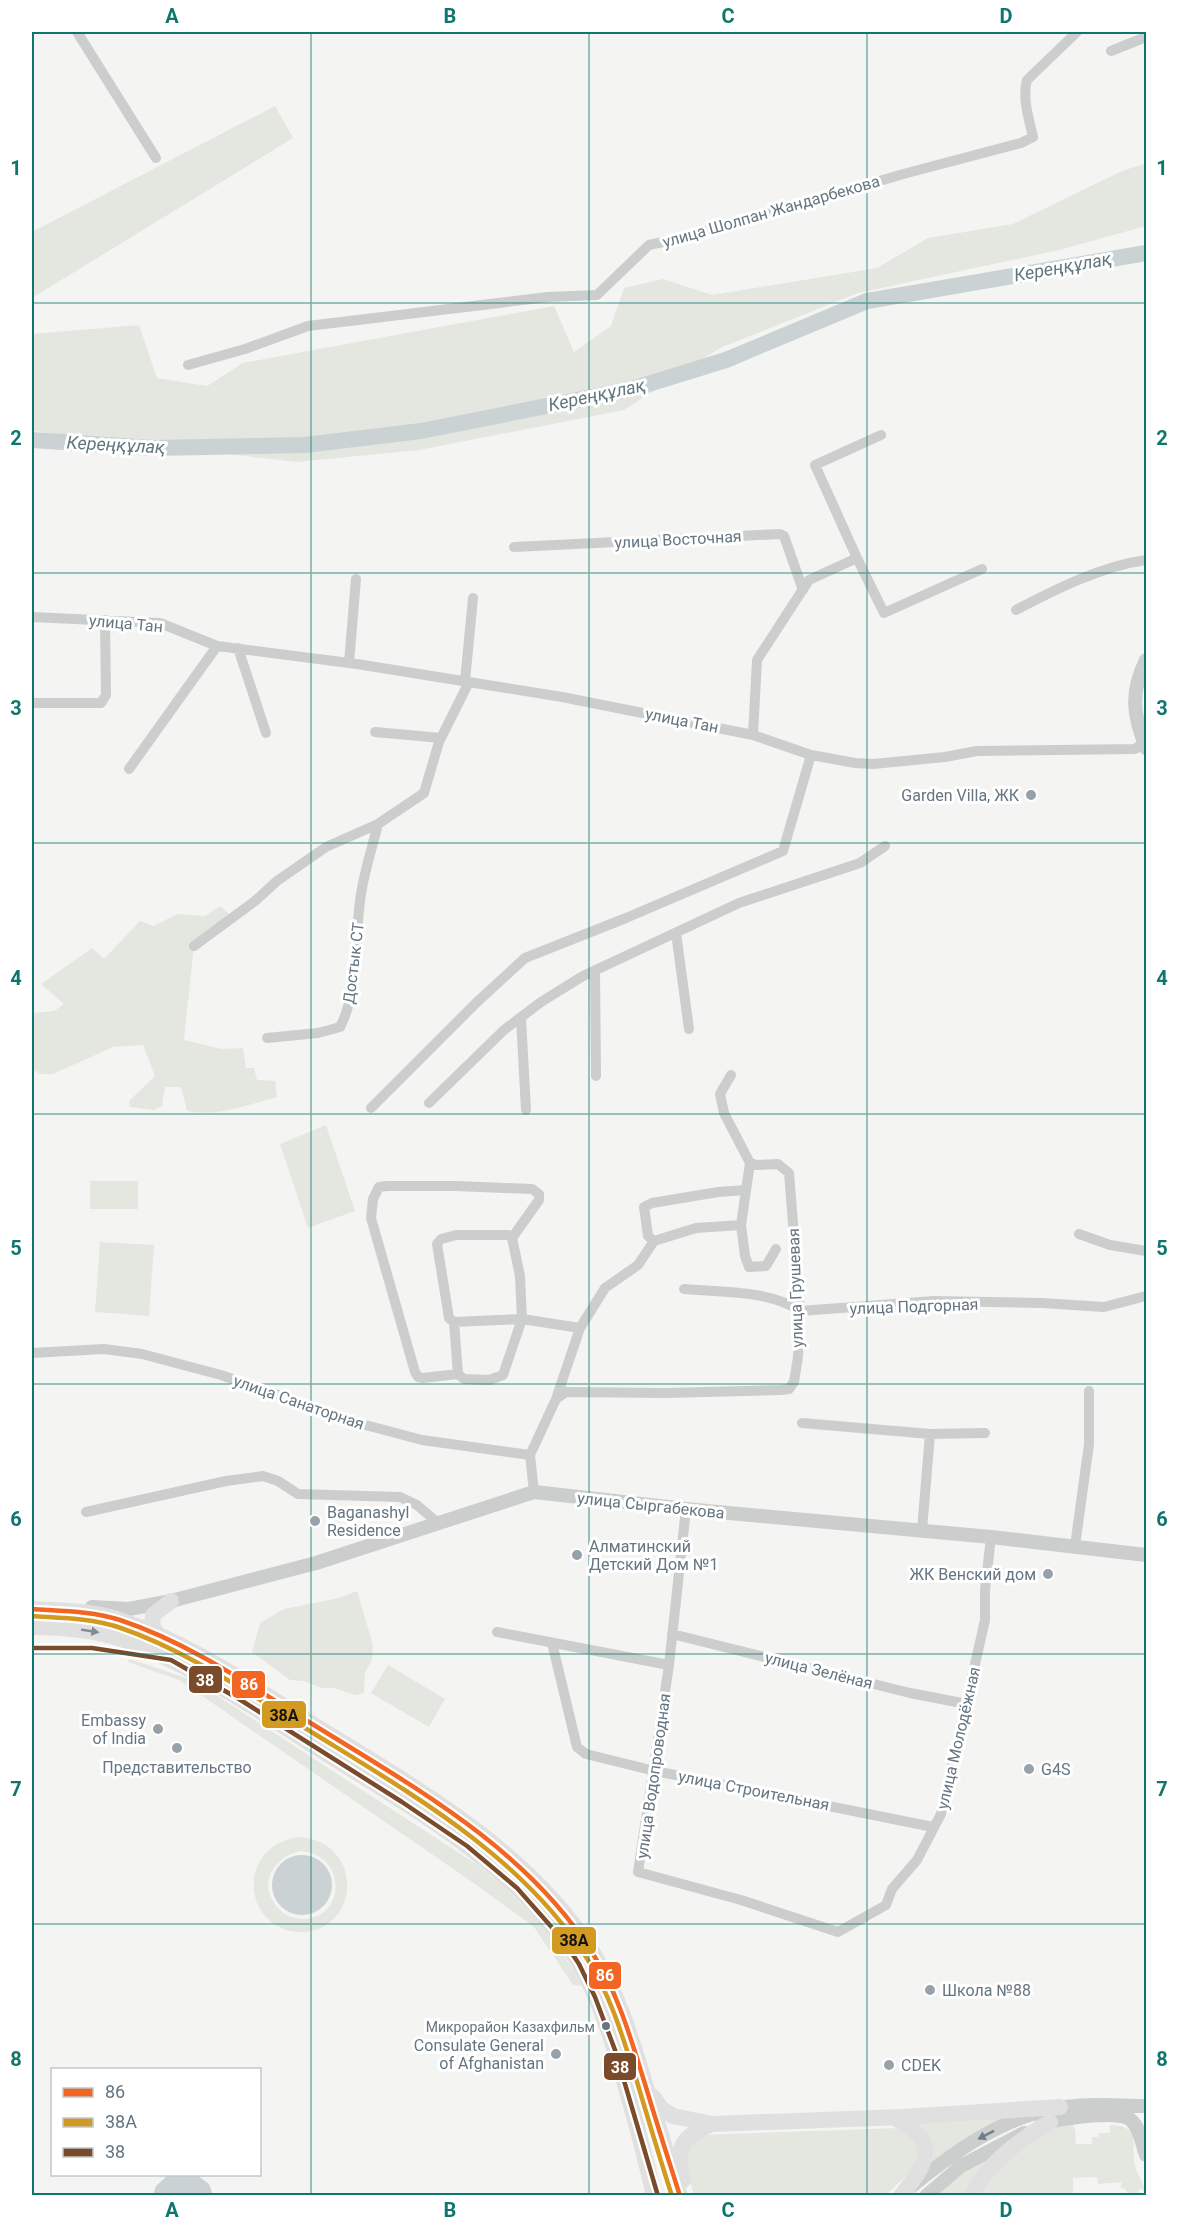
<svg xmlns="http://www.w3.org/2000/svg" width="1178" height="2227" viewBox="0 0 1178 2227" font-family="Roboto,sans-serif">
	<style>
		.green { fill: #e4e7e0; fill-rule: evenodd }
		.water { fill: #cad2d4 }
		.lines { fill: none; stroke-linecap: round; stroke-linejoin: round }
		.river { stroke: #cad2d4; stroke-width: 16 }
		.minor { stroke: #cccdcd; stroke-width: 10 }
		.tertiary { stroke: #cccdcd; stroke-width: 14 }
		.primary { stroke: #e0e0e1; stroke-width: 16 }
		.bus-1-casing { stroke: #fff; stroke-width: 9 }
		.bus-2-casing { stroke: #fff; stroke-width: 9 }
		.bus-3-casing { stroke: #fff; stroke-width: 9 }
		.bus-1 { stroke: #f26522; stroke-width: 4.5 }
		.bus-2 { stroke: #d29a20; stroke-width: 4.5 }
		.bus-3 { stroke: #7a4b2a; stroke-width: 4.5 }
		.oneway { fill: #7e8a94 }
		.oneway2 { fill: #6f7e89 }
		.grid { fill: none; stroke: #0f766e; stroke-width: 1.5; stroke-opacity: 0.55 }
		.poi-dot { fill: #97a1a9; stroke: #fff; stroke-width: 2 }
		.bus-dot { fill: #657581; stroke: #fff; stroke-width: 2 }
		.labels { text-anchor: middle; stroke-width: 6; stroke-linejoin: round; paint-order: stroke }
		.bus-label { font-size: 14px; fill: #657581; stroke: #fff; text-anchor: end }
		.street-label { font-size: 16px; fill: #657581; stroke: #fff }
		.poi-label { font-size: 16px; fill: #657581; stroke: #fff; text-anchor: start }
		.water-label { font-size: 18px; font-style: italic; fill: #60777f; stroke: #fff }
		.line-badge { stroke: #fff; stroke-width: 2 }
		.badge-label { font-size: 16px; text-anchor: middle; font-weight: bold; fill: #fff }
		.pale-badge-label { font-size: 16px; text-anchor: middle; font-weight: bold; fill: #111 }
		.neatline { fill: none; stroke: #0f766e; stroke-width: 2 }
		.grid-label { font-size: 20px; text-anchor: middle; font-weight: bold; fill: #0f766e }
	</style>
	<rect width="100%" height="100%" fill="#f4f4f2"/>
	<path class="green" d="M275,106l18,32 -261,160v-66z
		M1146,163v63l-87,24 -201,43 -138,55 -96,62 -205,40 -123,12 -264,-31v-97l107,-9 18,53 50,8 36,-23 311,-57 20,46 37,-26 13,-38 39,-9 49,16 165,-27 51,-30 85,-14 109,-53z
		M220,906l12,10 -38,30 -10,94 37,9 22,-1 3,20h8l3,12 18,1 2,16c-30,8 -59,20 -90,14l-6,-24h-16l-3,19 -8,4 -24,-3 -1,-6 26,-25 -12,-31 -30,2 -60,27h-13l-8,-5v-56l22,-2 10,-7 -23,-20 51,-36 12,11 36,-38 14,5 23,-12 28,2z
		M326,1125l29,86 -47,17 -28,-84z
		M90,1181h48v28h-48z
		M100,1242l54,3 -5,71 -54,-4z
		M357,1591l16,54 -1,15 -7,13 -1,20 -9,2 -21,-7h-12l-18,-7 -14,-1 -38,-28 8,-29 24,-14 55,-11z
		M129,1659l64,21 283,184 28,23 40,39 40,60 -11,-1 -39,-58 -56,-41 -299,-206 -51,-18z
		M388,1665l57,34 -16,28 -58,-34z
		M300,1837c68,7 58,97 -1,95 -58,-3 -63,-88 1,-95zM300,1851c47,3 47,67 3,68 -10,0 -19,-4 -25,-11 -21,-23 -5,-51 22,-57z
		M1006,2117l-51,28 -26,19 -12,-41z
		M1072,2124l3,6 1,14h16v-7h6l1,-4h11v-8c33,1 20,20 25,41 3,10 9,18 11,26l-6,-4 -3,7h-8l-4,-6 -4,-1v-6l-23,2 -1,-7 -24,1v17l-97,1 21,-29 51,-37z
		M899,2128l6,3 14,17 -7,22 -27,26 -191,-1 -8,-29 3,-21 13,-10z
		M1000,2151l-36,44 -27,1 26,-23z"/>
	<path class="water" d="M272 1885a30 30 0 1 1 60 0a30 30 0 1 1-60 0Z
		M169,2174l28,1 12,9 4,11h-60l3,-9z"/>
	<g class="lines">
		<path class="river" d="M32,440l122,8 151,-3 116,-14 211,-42 94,-29 141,-59 279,-48"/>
		<path class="minor" d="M77,32l79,126
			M1111,51l35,-14
			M188,365l57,-16 63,-23 240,-29 49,-2 52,-50 37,-8 221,-64 114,-30 12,-6c-4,-18 -11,-39 -6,-57l50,-48
			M514,547l266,-13 4,2 19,54
			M857,558l27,55 98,-44
			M1016,610c40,-21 86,-44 130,-50
			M32,617l128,6 57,23
			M238,648l28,85
			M349,663l7,-84
			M465,681l8,-83
			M32,703h69l5,-8 -1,-75
			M375,732l66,6
			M753,735l4,-75 52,-80 48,-22 -42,-93 66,-30
			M129,769l88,-123 140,18 205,33 191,38 58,20 44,8 18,1 72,-7 32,-6 158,-2 9,-7
			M676,933l13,96
			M194,946l61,-45 22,-20 49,-34 52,-23 46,-31 15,-51 30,-60
			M595,970l1,106
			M521,1018l5,92
			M267,1038l51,-5 22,-6c18,-33 15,-89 20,-126 3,-26 12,-52 18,-77
			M429,1103l75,-73 37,-28 42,-26 156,-73 121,-40 25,-17
			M371,1108l105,-105 49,-45 101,-40 157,-67 28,-96
			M741,1225l9,-62
			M1079,1234l31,11 36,6
			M456,1235h52l4,3 8,38 2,43 -68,3 -5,-4 -12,-74 4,-5z
			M654,1241l-6,-5 -4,-29 8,-4 66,-11 27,-2
			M684,1289c35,3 86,1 116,22l134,-10 108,2 62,4 42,-11
			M454,1322l4,52 6,5 25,1 14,-5 19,-56 58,9
			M32,1353l72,-4 38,5 79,21 137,48 64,17 108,15 4,37
			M458,1374l-35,4 -5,-1 -3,-5 -44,-154 2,-19 6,-12 8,-1h69l76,3 7,5v6l-27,38
			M556,1399l24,-71 25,-40 33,-23 16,-24 42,-13 45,-3 4,31 4,11 17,-1 10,-17
			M802,1423l128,11 55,-1
			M530,1455l26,-56 10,-7 101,1 114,-3 8,-1 5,-7 4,-25 2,-46 -11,-138 -11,-9 -21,1 -7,-2 -26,-50 -4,-19 11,-19
			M686,1509l-17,156 -31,207 103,28 97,32 48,-27 6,-16 25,-29 24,-46 44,-194v-30l6,-53
			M86,1512l140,-31 37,-5 15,5 20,13 102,3 17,8 21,18
			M922,1530l8,-96
			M1075,1546l14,-102v-53
			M497,1632l172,33
			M672,1634l238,59 57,11
			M552,1643l25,104 9,7 69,17 278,56"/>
		<path class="tertiary" d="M1146,660c-16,33 -13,54 0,88
			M92,1607l37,2 42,-8 145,-38 218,-71 152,17 305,28 155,18
			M1041,2125c16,-6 77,-16 90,-5 9,8 11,24 15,35
			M912,2186c42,-34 92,-70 146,-78 28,-5 60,-2 88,-2
			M926,2196l35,-30 63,-33"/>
		<path class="primary" d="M32,1609c29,2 59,1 88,11 68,22 128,64 189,102 100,62 221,128 284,231 25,41 39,86 52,131 12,37 23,74 35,112
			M32,1627c30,0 60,2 89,12 69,24 129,66 190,105 96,61 207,120 268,219 18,31 30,67 40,101 13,44 25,87 35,132
			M158,1635l-6,-9 1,-11 18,-14
			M653,2097l9,12 11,7 39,8 190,-7 158,-10
			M893,2117c48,24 35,45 8,79
			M683,2180c-8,-34 -1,-43 29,-56
			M971,2196c15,-32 50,-57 79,-74"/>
		<g class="bus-1-casing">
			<path id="bus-1" d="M32,1609c30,2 60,2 88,11 69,23 128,64 189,102 103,64 218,126 284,232 25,39 38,85 52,130 11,37 23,74 35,112"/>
		</g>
		<g class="bus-2-casing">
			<path id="bus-2" d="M32,1616c29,2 58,2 86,11 68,23 127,64 187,101 103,64 214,125 281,229 25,38 38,84 52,128 11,37 22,74 34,111"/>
		</g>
		<g class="bus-3-casing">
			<path id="bus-3" d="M32,1648h60l79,12 68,39 163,103 65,44 50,42 46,52 16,24 16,33 20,53 43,146"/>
		</g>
		<use href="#bus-1" class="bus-1"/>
		<use href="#bus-2" class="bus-2"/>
		<use href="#bus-3" class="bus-3"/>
	</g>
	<defs><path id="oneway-solid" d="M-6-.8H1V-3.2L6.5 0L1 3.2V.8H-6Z" transform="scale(1.5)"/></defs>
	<use class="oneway" href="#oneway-solid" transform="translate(90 1631) rotate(9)"/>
	<use class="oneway2" href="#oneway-solid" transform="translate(986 2135) rotate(153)"/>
	<path class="grid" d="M311,32v2164M589,32v2164M867,32v2164M32,303h1114M32,573h1114M32,843h1114M32,1114h1114M32,1384h1114M32,1654h1114M32,1924h1114"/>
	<g class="poi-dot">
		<circle cx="1031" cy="795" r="6"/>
		<circle cx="315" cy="1521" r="6"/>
		<circle cx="577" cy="1555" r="6"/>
		<circle cx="1048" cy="1574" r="6"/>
		<circle cx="158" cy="1729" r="6"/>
		<circle cx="177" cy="1748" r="6"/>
		<circle cx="1029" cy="1769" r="6"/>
		<circle cx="930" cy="1990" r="6"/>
		<circle cx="556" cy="2054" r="6"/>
		<circle cx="889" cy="2065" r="6"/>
	</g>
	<circle class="bus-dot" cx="606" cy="2026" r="5"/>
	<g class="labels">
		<g class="bus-label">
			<text x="595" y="2032">Микрорайон Казахфильм</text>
		</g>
		<g class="street-label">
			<text transform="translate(771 211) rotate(-16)" y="6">улица Шолпан Жандарбекова</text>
			<text transform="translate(678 539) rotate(-3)" y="6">улица Восточная</text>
			<text transform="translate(126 623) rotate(5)" y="6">улица Тан</text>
			<text transform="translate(682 720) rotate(11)" y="6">улица Тан</text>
			<text transform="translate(353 963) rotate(-83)" y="6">Достык СТ</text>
			<text transform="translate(795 1288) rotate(-92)" y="6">улица Грушевая</text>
			<text transform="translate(914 1306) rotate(-2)" y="6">улица Подгорная</text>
			<text transform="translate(299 1402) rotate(19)" y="6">улица Санаторная</text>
			<text transform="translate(651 1505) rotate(6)" y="6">улица Сыргабекова</text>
			<text transform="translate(819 1670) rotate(14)" y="6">улица Зелёная</text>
			<text transform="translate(958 1738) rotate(-77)" y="6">улица Молодёжная</text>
			<text transform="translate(653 1776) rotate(-82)" y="6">улица Водопроводная</text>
			<text transform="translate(754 1790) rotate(11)" y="6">улица Строительная</text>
		</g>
		<g class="poi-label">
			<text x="1019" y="801" text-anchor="end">Garden Villa, ЖК</text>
			<text x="327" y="1518">Baganashyl<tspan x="327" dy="18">Residence</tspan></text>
			<text x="589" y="1552">Алматинский<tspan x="589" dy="18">Детский Дом №1</tspan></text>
			<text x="1036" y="1580" text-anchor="end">ЖК Венский дом</text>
			<text x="146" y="1726" text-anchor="end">Embassy<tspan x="146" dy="18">of India</tspan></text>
			<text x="177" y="1773" text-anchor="middle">Представительство</text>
			<text x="1041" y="1775">G4S</text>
			<text x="942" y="1996">Школа №88</text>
			<text x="544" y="2051" text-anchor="end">Consulate General<tspan x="544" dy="18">of Afghanistan</tspan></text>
			<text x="901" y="2071">CDEK</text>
		</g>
		<g class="water-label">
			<text transform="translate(1063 267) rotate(-10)" y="6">Кереңқұлақ</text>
			<text transform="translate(597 395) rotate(-12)" y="6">Кереңқұлақ</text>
			<text transform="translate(116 445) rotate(3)" y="6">Кереңқұлақ</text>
		</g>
	</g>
	<g class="line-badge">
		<rect x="188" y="1665" width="35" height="29" rx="6" fill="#7a4b2a"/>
		<rect x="231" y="1670" width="35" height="29" rx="6" fill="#f26522"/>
		<rect x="261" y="1700" width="46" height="29" rx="6" fill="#d29a20"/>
		<rect x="551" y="1926" width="46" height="29" rx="6" fill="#d29a20"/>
		<rect x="588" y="1961" width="34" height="29" rx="6" fill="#f26522"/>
		<rect x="603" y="2052" width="34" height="29" rx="6" fill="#7a4b2a"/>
	</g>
	<g class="badge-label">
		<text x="205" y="1686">38</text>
		<text x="249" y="1690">86</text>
		<text x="605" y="1981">86</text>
		<text x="620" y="2073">38</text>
	</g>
	<g class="pale-badge-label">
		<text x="284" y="1721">38А</text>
		<text x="574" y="1946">38А</text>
	</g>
	<rect width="1178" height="2227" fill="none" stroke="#ffffff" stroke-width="66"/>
	<rect x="51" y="2068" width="210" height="108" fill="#ffffff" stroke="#c1c8cd" stroke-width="1.5"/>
	<rect x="63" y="2088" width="30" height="9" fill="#f26522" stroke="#c1c8cd" stroke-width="1.5"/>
	<text x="105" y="2098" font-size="18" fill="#657581">86</text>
	<rect x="63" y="2118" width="30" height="9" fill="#d29a20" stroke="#c1c8cd" stroke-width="1.5"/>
	<text x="105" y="2128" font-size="18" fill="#657581">38А</text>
	<rect x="63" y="2148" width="30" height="9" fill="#7a4b2a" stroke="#c1c8cd" stroke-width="1.5"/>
	<text x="105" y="2158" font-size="18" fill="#657581">38</text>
	<rect x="33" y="33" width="1112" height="2161" class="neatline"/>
	<g class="grid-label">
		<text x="172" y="23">A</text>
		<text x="450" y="23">B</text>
		<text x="728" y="23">C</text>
		<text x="1006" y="23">D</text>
		<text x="16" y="175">1</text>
		<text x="1162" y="175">1</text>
		<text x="16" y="445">2</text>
		<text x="1162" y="445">2</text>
		<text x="16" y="715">3</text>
		<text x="1162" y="715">3</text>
		<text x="16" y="985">4</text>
		<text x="1162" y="985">4</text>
		<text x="16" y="1255">5</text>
		<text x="1162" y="1255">5</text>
		<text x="16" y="1526">6</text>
		<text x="1162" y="1526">6</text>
		<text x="16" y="1796">7</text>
		<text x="1162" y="1796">7</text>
		<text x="16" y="2066">8</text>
		<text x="1162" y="2066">8</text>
		<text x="172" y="2217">A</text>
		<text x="450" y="2217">B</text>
		<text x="728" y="2217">C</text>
		<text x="1006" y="2217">D</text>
	</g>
</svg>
